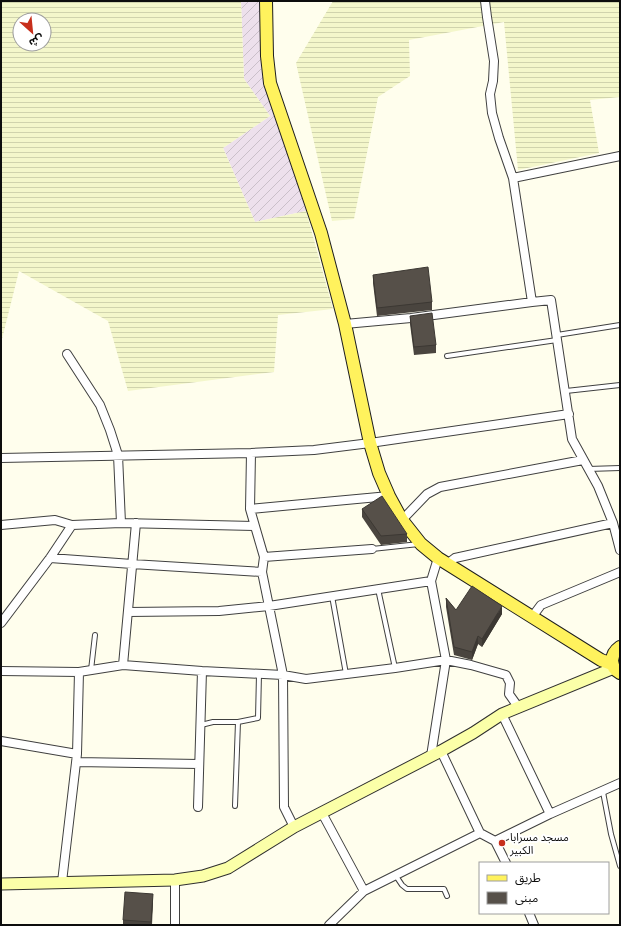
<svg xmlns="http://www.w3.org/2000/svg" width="621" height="926" viewBox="0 0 621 926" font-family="'Playfair Display','Noto Sans Arabic',serif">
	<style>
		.industrial { fill: url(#industrial-furrows) }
		.farmland { fill: url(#farmland-rules); fill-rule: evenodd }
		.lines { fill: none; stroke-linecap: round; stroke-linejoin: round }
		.lane-casing { stroke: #404040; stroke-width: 6 }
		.street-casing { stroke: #404040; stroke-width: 10 }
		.secondary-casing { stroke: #2f2f2f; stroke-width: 13 }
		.primary-casing { stroke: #1e1e1e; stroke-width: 14 }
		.lane { stroke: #fff; stroke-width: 4 }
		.street { stroke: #fff; stroke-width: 8 }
		.secondary { stroke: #fbffa8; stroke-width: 11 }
		.primary { stroke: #fff25d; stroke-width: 12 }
		.wall { fill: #4a453f }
		.shaded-wall { fill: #3c3833 }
		.building { fill: #565049; stroke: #3c3833 }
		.poi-dot { fill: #c72f1b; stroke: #fff; stroke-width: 1.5 }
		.labels { text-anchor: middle; stroke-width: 4; stroke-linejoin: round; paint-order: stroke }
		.poi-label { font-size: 11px; fill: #0d0d0d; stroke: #fff; text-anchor: start }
	</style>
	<defs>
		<pattern id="industrial-furrows" width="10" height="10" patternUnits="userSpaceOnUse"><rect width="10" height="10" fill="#ede0ec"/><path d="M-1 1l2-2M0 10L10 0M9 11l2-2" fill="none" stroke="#cabfc9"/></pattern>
		<pattern id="farmland-rules" width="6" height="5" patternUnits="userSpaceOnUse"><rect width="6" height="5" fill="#f4f7cb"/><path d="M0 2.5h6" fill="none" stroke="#d0d3ad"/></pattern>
	</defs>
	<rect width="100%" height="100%" fill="#fffeed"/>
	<path class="industrial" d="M237,1h24v68l45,142 -51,11 -32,-74 47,-32 -26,-37 -3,-77z"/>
	<path class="farmland" d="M1,1l240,1 3,77 26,37 -47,32 32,74 51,-11 27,98 -55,6 -4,57 -146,19 -20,-70 -89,-50 -18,72zM20,20h24v24h-24z
		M333,1h287v96l-30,3 9,53 -81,17 -14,-148 -95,18 1,36 -32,21 -24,122 -22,2 -36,-158z"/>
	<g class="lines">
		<g class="lane-casing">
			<path id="lane" d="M557,335l63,-10
				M447,356l110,-16
				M566,391l54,-6
				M588,469l32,-1
				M372,549l47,-5
				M378,589l17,79
				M332,596l14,78
				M91,670l4,-35
				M201,725l12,-3h25l20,-4 1,-44
				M603,792l8,42 9,32
				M235,806l3,-84
				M396,876l6,9 5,4h37l3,7"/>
		</g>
		<g class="street-casing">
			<path id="street" d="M513,178l107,-22
				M532,302l19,-2 21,139 26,47 15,37 7,27
				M345,324l66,-6 121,-16 -19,-124 -14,-40 -7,-25 -2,-19 3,-13 1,-20 -7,-44 -2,-16
				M67,354l33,51 10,25 8,25 3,68
				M251,453l-1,56 14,48 -2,15 21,103 1,132 10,20
				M1,458l250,-5 63,-3 56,-7 199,-29
				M250,509l139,-13
				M402,520l25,-26 13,-7 143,-27
				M1,525l54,-5 17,5
				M264,557l108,-8
				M50,558l82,6 130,8
				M447,564l8,-6 158,-35
				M128,612l91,-1 50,-5 162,-25
				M532,617l9,-12 79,-33
				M1,623l49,-65 22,-33 49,-2 133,3
				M123,665l13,-142
				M1,671l78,1 44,-7 79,6 81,4 23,4 89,-11 51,-8 25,5 35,10 4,8 -1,11 10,14
				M502,714l48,100
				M1,741l76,13
				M441,751l39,82
				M431,756l15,-96 -15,-79 7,-23
				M76,762l123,2
				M198,807l4,-136
				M322,813l42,78
				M495,841l11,22
				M175,880v45
				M62,882l15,-128 2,-82
				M529,913l5,12
				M329,925l35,-34 116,-58 15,8 55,-27 70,-31"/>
		</g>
		<g class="secondary-casing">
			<path id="secondary" d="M1,884l174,-4 28,-4 25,-8 66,-41 147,-76 32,-18 29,-19 112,-46"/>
		</g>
		<g class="primary-casing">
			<path id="primary" d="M266,1l1,55 3,27 51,150 24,91 25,119 9,30 10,23 13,24 19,24 17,14 163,102 11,4
				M620,647c-10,7 -11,20 0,26"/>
		</g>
		<use href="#lane" class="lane"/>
		<use href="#street" class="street"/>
		<use href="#secondary" class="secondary"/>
		<use href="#primary" class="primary"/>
	</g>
	<path class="wall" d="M373,275l59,27v8l-55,6 -4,-33z
		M410,316l26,29v8l-22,2 -4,-31z
		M362,509l45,25v8l-26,3 -19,-28z
		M446,598l10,12 46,4 -20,33 -4,-3 -6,16 -18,-5 -8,-48z
		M153,902l-1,23h-29v-5z"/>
	<path class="shaded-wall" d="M502,606v8l-20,33v-8z
		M478,636v8l-6,16v-8z
		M153,894v8l-2,23z"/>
	<path class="building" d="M428,267l4,35 -55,6 -4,-33z
		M432,313l4,32 -22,2 -4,-31z
		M382,496l25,38 -26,2 -19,-27z
		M472,586l30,20 -20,33 -4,-3 -6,16 -18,-5 -8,-49 10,12z
		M125,892l28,2 -2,28 -28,-2z"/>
	<circle class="poi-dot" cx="502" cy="843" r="4"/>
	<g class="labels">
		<g class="poi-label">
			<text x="510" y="841">مسجد مسرابا<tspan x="510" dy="13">الكبير</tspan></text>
		</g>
	</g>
	<rect width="621" height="926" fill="none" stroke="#0d0d0d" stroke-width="4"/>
	<rect x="479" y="862" width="130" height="52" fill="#ffffff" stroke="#9e9e9e"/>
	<rect x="487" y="875" width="20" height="6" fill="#fff25d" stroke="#9e9e9e"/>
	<text x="515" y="882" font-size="12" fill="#0d0d0d">طريق</text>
	<rect x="487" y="892" width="20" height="12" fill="#565049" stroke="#9e9e9e"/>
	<text x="515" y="902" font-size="12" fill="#0d0d0d">مبنى</text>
	<g transform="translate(32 32) rotate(153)"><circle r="19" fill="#ffffff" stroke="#9e9e9e"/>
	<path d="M0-3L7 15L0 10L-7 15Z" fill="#c72f1b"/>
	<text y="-6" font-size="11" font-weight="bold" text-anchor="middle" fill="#0d0d0d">ش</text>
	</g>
</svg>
